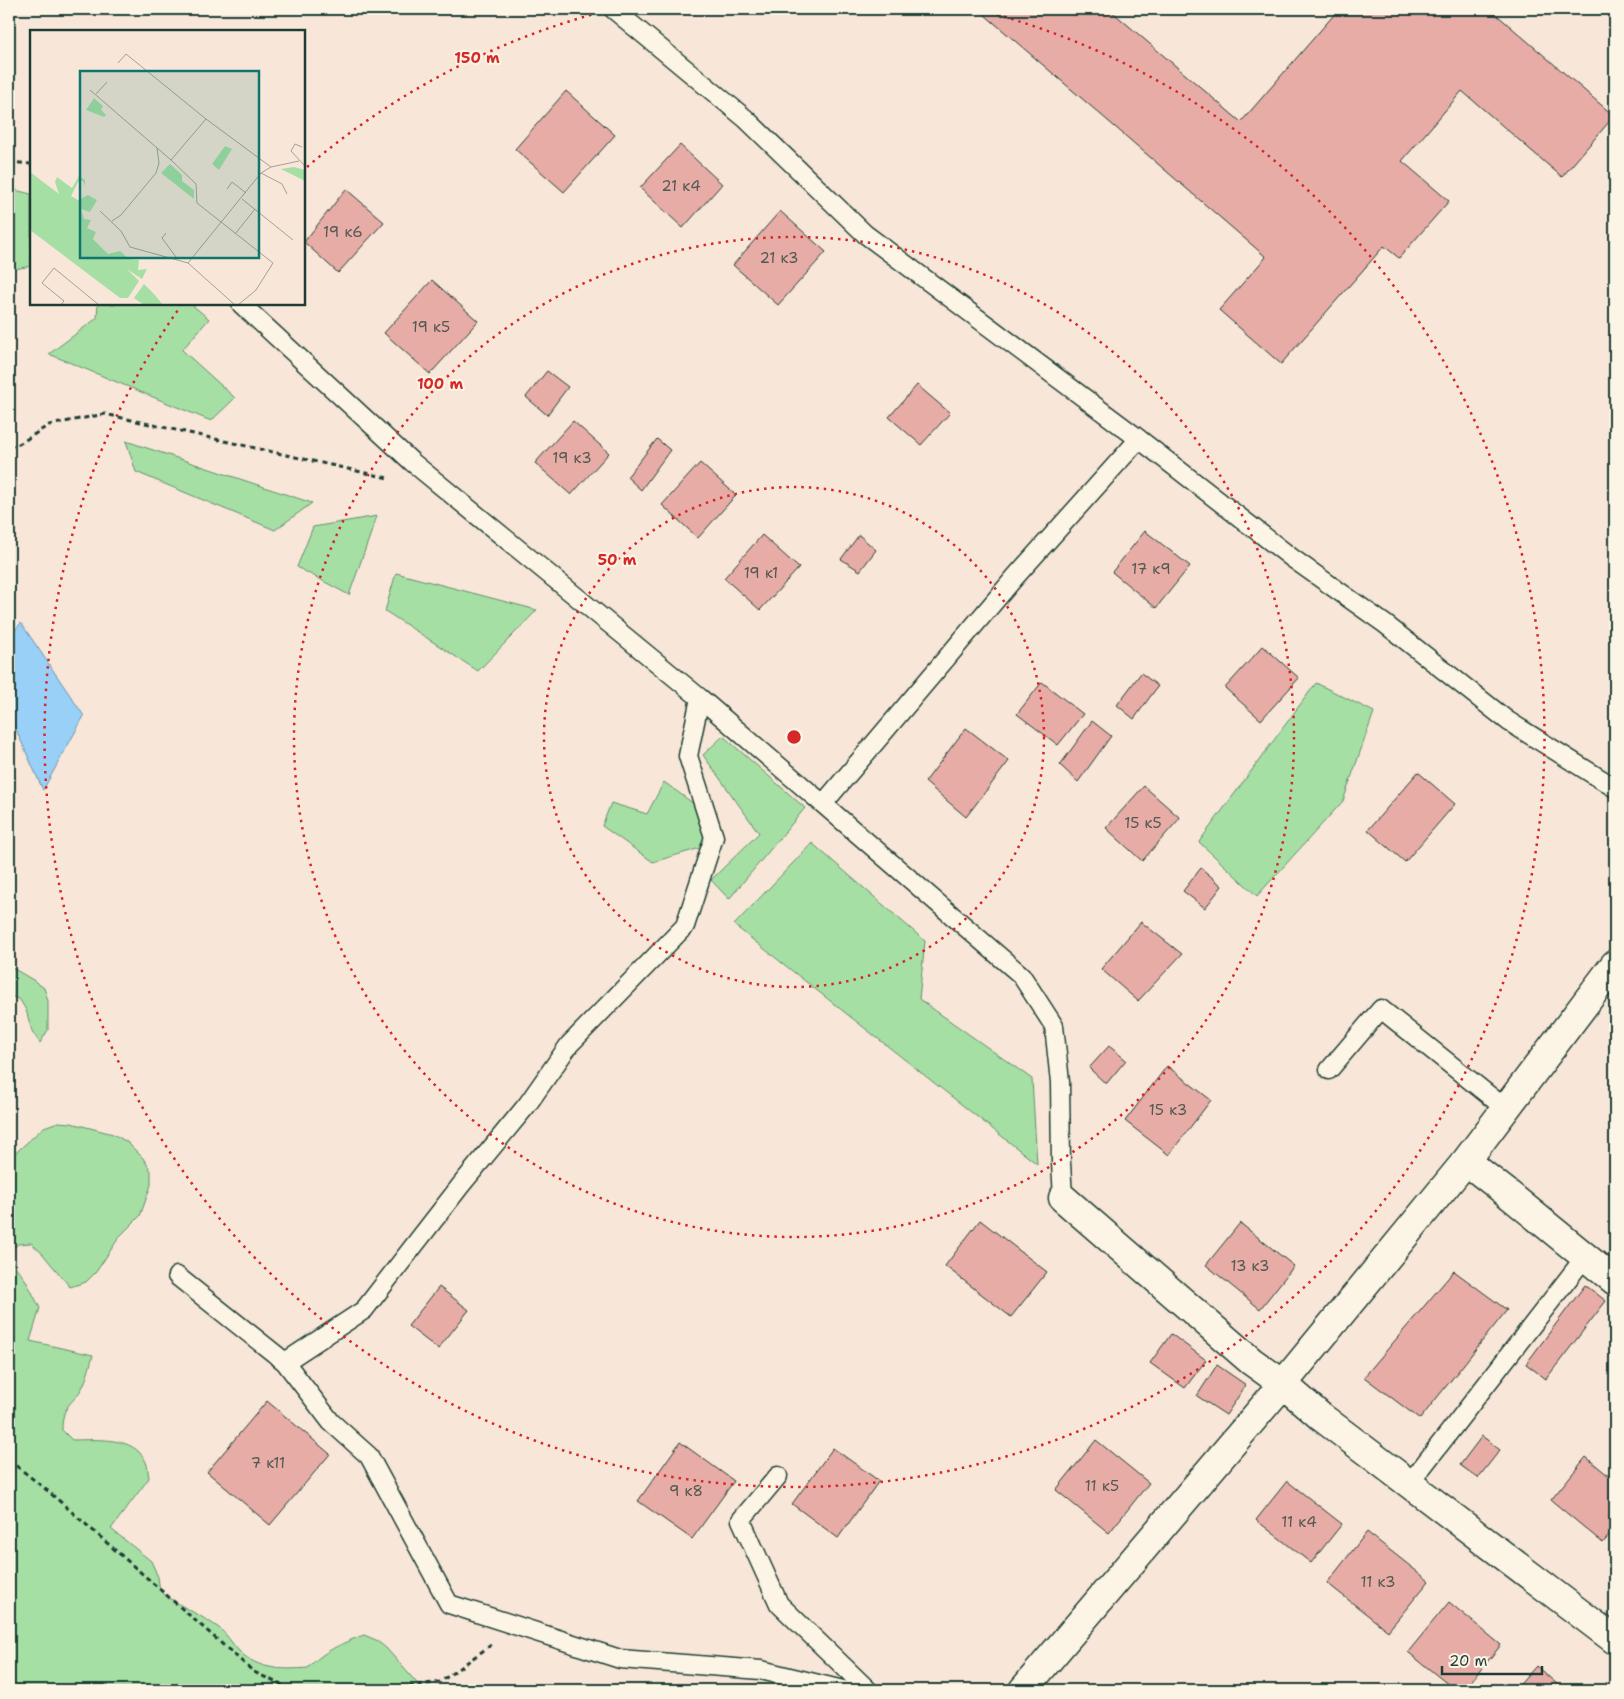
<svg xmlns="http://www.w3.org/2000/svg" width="1624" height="1699" viewBox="0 0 1624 1699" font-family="'Shantell Sans',sans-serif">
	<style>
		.green { fill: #a6dfa4; stroke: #628e6c }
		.water { fill: #99d0f8; stroke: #6895aa }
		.building { fill: #e7aca6; stroke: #1f3d34 }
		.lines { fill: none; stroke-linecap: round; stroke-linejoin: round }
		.lane-casing { stroke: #1f3d34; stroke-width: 21 }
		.street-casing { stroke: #1f3d34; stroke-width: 31 }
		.path { stroke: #1f3d34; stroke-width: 3; stroke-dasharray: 5 4; stroke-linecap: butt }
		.lane { stroke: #fcf5e5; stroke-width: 18 }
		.street { stroke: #fcf5e5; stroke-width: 28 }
		.ring { fill: none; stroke: #d62828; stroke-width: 2.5; stroke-dasharray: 2.5 5 }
		.labels { text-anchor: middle; stroke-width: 4; stroke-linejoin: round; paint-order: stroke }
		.number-label { font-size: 15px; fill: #515950 }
		.inset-road { fill: none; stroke: #a1a296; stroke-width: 1 }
		.view { fill: #0f766e; fill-opacity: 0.15; stroke: #0f766e; stroke-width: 2.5 }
		.inset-edge { fill: none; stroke: #1f3d34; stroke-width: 2.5 }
		.centre { fill: #d62828; stroke: #fcf5e5; stroke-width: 2.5 }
		.ring-label { font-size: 15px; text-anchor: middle; font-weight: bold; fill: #d62828; stroke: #fcf5e5; stroke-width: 4; stroke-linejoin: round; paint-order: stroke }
	</style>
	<rect width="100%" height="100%" fill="#f8e6d8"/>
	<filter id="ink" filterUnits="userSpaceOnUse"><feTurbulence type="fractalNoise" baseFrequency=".02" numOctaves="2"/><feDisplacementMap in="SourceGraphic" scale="10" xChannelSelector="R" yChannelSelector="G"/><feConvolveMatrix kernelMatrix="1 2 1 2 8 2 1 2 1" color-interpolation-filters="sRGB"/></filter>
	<g filter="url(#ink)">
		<path class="green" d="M11,189l20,5v72l-22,4v-80z
			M98,304h93l18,15 -27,31 53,48 -24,23 -162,-67 48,-36z
			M126,441l186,62 -37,27 -139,-58z
			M377,516l-28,79 -52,-28 16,-40z
			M396,573l141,37 -59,61 -93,-60z
			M1316,683l58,29 -31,89 -86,95 -58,-54z
			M723,736l82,72 -76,91 -18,-19 48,-47 -56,-78z
			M664,782l30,22 13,42 -54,16 -51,-36 9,-23 36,11z
			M812,843l113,98 -6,58 113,80 5,85 -303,-239z
			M9,966l24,14 11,8 4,13v29l-8,13 -8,-12 -6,-21 -6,-10 -11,-5z
			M58,1122l13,1 42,11 14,8 16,16 8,13v14l-11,31 -20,20 -24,36 -10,10 -16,5 -29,-35 -10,-9 -13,1 -9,8v-93l35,-32z
			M9,1254l6,12 10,13 15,29 -10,33 63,14c-3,10 -5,21 -10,31 -10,20 -21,16 -21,44l10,10c24,0 62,-5 74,22 2,4 2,11 3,16l-38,51 40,32 7,16 2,14c18,15 40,23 59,37 8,6 13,16 20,23 19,19 44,19 69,17 14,-16 36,-26 56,-33l12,5 10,8 37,42h-414z"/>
		<path class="water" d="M21,623l63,93 -41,74 -34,-76v-77z"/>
		<path class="building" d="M978,9h131l132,113 98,-113h151l124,107 -52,61 -100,-86 -60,70 47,40 -50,57 -15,-12 -103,118 -62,-54 47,-53z
			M566,91l49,44 -51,57 -49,-43z
			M680,145l42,39 -39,44 -43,-40z
			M346,189l38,33 -46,51 -34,-31z
			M780,211l46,41 -48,53 -45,-40z
			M432,280l46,41 -48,53 -46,-41z
			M547,371l21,16 -21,28 -21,-18z
			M917,385l33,28 -29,32 -32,-28z
			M573,421l36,32 -38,42 -36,-32z
			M657,439l13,11 -29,40 -14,-13z
			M700,463l36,32 -38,43 -36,-33z
			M1145,531l45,35 -34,42 -44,-36z
			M762,535l37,33 -39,42 -36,-32z
			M859,535l17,15 -16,21 -19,-12z
			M1263,646l36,32 -38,42 -36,-32z
			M1141,673l17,13 -24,33 -17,-14z
			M1042,682l41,32 -25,31 -41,-31z
			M1092,721l19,15 -33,46 -18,-17z
			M966,728l43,33 -43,56 -41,-35z
			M1418,772l37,32 -50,58 -37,-32z
			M1144,786l36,32 -38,43 -36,-33z
			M1201,868l21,18 -17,22 -22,-17z
			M1141,922l41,32 -44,47 -37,-32z
			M1109,1046l17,14 -20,24 -17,-16z
			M1167,1066l44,34 -42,55 -44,-34z
			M980,1220l67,52 -36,45 -66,-51z
			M1240,1223l54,43 -34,43 -54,-44z
			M1454,1271l53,39 -87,109 -56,-42z
			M1585,1285l21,16 -60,78 -20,-15z
			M439,1287l30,23 -31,39 -30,-23z
			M1171,1334l35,26 -21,28 -35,-25z
			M1217,1365l29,20 -20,30 -29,-19z
			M267,1401l63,53 -60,71 -63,-53z
			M1482,1436l18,14 -22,28 -18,-13z
			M1096,1440l53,43 -40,50 -53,-43z
			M680,1442l54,39 -42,58 -54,-38z
			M833,1448l46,33 -41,57 -46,-34z
			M1586,1457l29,24v47l-12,15 -52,-43z
			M1287,1481l55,43 -31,39 -55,-43z
			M1367,1532l62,49 -41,50 -61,-48z
			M1449,1602l52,43 -37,45h-9l-47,-38z
			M1536,1666l28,24h-49z"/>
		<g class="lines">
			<g class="lane-casing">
				<path id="lane" d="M613,9l133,110 119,115 274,205
					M241,304l171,158 288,236 123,106 193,-228 123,-137 153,119 93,66 123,97 107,67
					M823,804l198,171 33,51 6,56 1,81 2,35
					M1329,1070l52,-61 125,100
					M177,1276l108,86 46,60 38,34 80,148 171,55 141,11 82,20
					M285,1362l79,-52 97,-125 66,-80 42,-60 116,-119 29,-89 -26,-81 12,-58
					M778,1476l-37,44 38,84 89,86
					M1409,1484l176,-227"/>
			</g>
			<g class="street-casing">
				<path id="street" d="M1466,1161l41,32 108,88
					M1063,1198l188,163 32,23 37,32 295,224
					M1023,1690l260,-306 183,-223 149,-197"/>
			</g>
			<path class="path" d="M9,162l22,2
				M9,447l10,-3 30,-19 56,-11 283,64
				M9,1460l39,31 206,181 38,18
				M382,1690l58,-8 51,-37"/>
			<use href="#lane" class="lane"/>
			<use href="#street" class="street"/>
		</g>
	</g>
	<g class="ring">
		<circle cx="794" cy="737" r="250"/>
		<circle cx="794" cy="737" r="500"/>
		<path d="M307 167A750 750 0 0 1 613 9M975 9A750 750 0 1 1 180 307"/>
	</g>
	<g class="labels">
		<g class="number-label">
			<text x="681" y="191">21 к4</text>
			<text x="343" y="237">19 к6</text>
			<text x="779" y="263">21 к3</text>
			<text x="431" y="332">19 к5</text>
			<text x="572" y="463">19 к3</text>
			<text x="1151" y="574">17 к9</text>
			<text x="761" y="578">19 к1</text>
			<text x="1143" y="828">15 к5</text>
			<text x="1168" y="1115">15 к3</text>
			<text x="1250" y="1271">13 к3</text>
			<text x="268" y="1468">7 к11</text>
			<text x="1102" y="1491">11 к5</text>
			<text x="686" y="1496">9 к8</text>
			<text x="1299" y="1527">11 к4</text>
			<text x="1378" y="1587">11 к3</text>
		</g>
	</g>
	<g transform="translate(30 30)">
		<rect width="275" height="275" fill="#f8e6d8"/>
		<path d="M64,68l9,8 -2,4 5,5 -2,2 -18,-7zM195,116l7,3 -13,21 -7,-6zM140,134l12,11v6l12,9v9l-33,-26zM264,137l11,3v11l-24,-12zM0,142l29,22 -4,-12 2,-5 15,11 7,-12 6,4v6l-2,-5 -5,1 -7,14 7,4 10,-5 9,5 -7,12 -9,-3 3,10 7,1 -4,8 9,4 -3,7 15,15 12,-3 9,8 10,1 -1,10 9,-1 -5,10 -15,-10 12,12 -11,17h-8l-90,-68zM114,254l10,10 9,11h-19l-10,-7 -3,4z" fill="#a6dfa4"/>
		<path class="inset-road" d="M88,33l8,-9 80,65M60,60l81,70 35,-41 65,48M66,64l11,-12M272,117l-7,-3 -4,7 14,15M141,130l25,24 1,19 76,60 -17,27 -18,15M231,143l21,11 5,10M197,159l5,-7 14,11M212,169l51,41M70,181l21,20 9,16 58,16M82,191l9,-6 35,-42 3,-10 -2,-15M136,203l-4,5 14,19M205,204l20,-25M31,275l3,-4 -22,-18 12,-15 45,37M205,275l-47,-42 73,-90 10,-6 28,-6"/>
		<path class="view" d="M50,41h179v187h-179z"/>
		<rect width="275" height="275" class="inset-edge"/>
	</g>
	<circle cx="794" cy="737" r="8" class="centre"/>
	<g class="ring-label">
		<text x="477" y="63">150 m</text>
		<text x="440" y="389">100 m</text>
		<text x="617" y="565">50 m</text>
	</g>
	<rect width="1624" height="1699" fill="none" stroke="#fcf5e5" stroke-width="30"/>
	<rect x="15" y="15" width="1594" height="1669" fill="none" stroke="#1f3d34" stroke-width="2" filter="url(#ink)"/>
	<path d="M1442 1666v8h100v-8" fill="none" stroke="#1f3d34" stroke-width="2.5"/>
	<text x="1449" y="1666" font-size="15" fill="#1f3d34" stroke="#fcf5e5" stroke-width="4" paint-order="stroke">20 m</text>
</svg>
